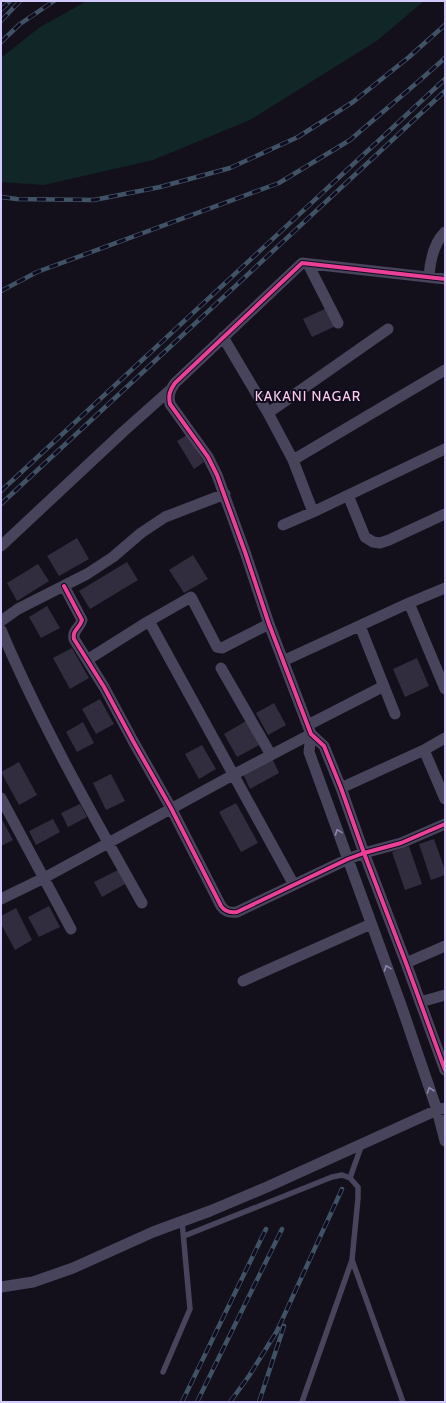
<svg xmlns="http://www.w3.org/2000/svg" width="446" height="1403" viewBox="0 0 446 1403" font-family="Cabin,sans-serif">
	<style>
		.green { fill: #102627 }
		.building { fill: #312d3e }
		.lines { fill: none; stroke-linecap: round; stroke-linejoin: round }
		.service { stroke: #47445c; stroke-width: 5.5 }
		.minor { stroke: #47445c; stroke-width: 11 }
		.rail-casing { stroke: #405366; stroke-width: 4.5 }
		.rail { stroke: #100c1f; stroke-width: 3; stroke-dasharray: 9; stroke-linecap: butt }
		.cycleway-casing { stroke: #100c1f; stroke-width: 6 }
		.cycleway { stroke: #ea4096; stroke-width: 4 }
		.oneway { stroke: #8d87ae }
		.labels { text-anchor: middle; stroke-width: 4; stroke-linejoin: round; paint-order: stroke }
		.neighbourhood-label { font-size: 14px; letter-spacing: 1px; fill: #ffccea; stroke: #100c1f }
	</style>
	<rect width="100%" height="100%" fill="#13101b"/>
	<path class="green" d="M87,1h337l-46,39 -128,80 -97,40 -109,25 -43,-3v-124l39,-31z"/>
	<path class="building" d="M329,307l9,18 -26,12 -9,-18z
		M187,435l17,27 -10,7 -17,-28z
		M77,538l12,21 -30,17 -12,-20z
		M193,555l15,24 -24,14 -15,-23z
		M127,562l11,18 -48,29 -11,-18z
		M38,564l11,17 -32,20 -10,-18z
		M47,606l13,22 -19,10 -12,-21z
		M72,648l17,30 -19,11 -17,-31z
		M417,658l12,28 -24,11 -12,-28z
		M100,699l14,25 -18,10 -14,-25z
		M274,703l12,22 -18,10 -12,-22z
		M246,721l13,24 -22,12 -13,-23z
		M83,722l11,21 -17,9 -11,-20z
		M202,745l14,24 -17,10 -14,-25z
		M272,758l7,15 -29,16 -7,-15z
		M19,762l18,33 -18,10 -18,-33z
		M111,774l14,27 -19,9 -13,-27z
		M236,803l22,40 -17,9 -22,-40z
		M80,804l7,13 -19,10 -7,-14z
		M1,818l12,22 -12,6z
		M53,819l7,13 -24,13 -7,-14z
		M434,839l11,31v5l-14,5 -12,-36z
		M409,846l13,38 -17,6 -13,-38z
		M118,870l7,14 -23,13 -8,-15z
		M49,906l11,21 -21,10 -11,-20z
		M16,908l16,32 -17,10 -14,-26v-8z"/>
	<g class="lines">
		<path class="service" d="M350,1178l12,-34
			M184,1236l148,-59 10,-2 8,3 8,9v11l-6,62 -50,142
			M352,1260l51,142
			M163,1372l27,-63 -8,-88"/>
		<path class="minor" d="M308,264l30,59
			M429,277c1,-16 5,-34 16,-45
			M445,279l-143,-16 -127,120c-5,7 -7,12 -5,21l38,53 9,18 28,77 24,72 42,110 13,12 17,42 23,65 42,110 39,107
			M223,337l45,76 25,47 20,52
			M268,413l120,-84
			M293,460l152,-90
			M348,495l17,42 8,5 7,1 9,-3 56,-26
			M283,525l30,-13 132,-63
			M1,546l123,-115 46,-41
			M64,586l18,34c-2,8 -10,10 -8,19l30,48 29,54 38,67 50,98c4,6 9,7 16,6l111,-53 16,-6 37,-10 44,-19
			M409,603l36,86
			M1,621l17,-12 69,-35 26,-17 28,-24 24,-16 60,-23
			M149,621l145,264
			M360,626l35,88
			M1,630c40,94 91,184 141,273
			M87,660l62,-39 42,-24 26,50 5,1 47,-24
			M283,661l126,-58 36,-15
			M221,668l50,87
			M308,725l76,-39
			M311,734l-2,18 92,253 36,105 8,31
			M445,738l-21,12 21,49
			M341,788l83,-38
			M1,798l70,131
			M1,899l43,-21 189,-103 78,-41
			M406,963l39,-17
			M243,981l128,-57
			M420,1002l25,-7
			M1,1287l32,-5 40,-14 80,-36 57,-21 57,-24 170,-77 8,-2"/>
		<g class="rail-casing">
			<path id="rail" d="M1,10l9,-9
				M1,21l19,-20
				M1,42l19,-18 34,-23
				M1,197l16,2 77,1 66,-13 70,-19 68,-31 55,-35 56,-45 36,-32
				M1,291l36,-19 242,-89 71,-43 69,-59 26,-23
				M1,491l444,-412
				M1,504l444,-413
				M182,1402l84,-173
				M197,1402l85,-173
				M230,1402l19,-26 28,-45 65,-142
				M259,1402l25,-76"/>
		</g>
		<use href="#rail" class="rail"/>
		<g class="cycleway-casing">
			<path id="cycleway" d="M445,279l-143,-16 -127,120c-5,7 -7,12 -5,21l38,53 9,18 28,77 24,72 42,110 13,12 17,42 23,65 42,110 39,107
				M64,586l18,34c-2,8 -10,10 -8,19l30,48 29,54 38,67 50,98c4,6 9,7 16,6l111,-53 16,-6 37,-10 44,-19"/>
		</g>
		<use href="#cycleway" class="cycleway"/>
	</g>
	<defs><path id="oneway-chevron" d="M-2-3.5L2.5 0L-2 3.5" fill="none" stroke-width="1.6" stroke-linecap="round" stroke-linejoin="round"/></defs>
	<g class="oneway">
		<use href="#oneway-chevron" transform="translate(338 832) rotate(-110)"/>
		<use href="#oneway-chevron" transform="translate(387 968) rotate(-110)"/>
		<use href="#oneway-chevron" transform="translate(430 1090) rotate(-109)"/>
	</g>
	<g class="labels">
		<g class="neighbourhood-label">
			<text x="308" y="401">KAKANI NAGAR</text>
		</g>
	</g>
	<rect width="446" height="1403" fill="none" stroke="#d3caff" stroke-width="4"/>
</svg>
